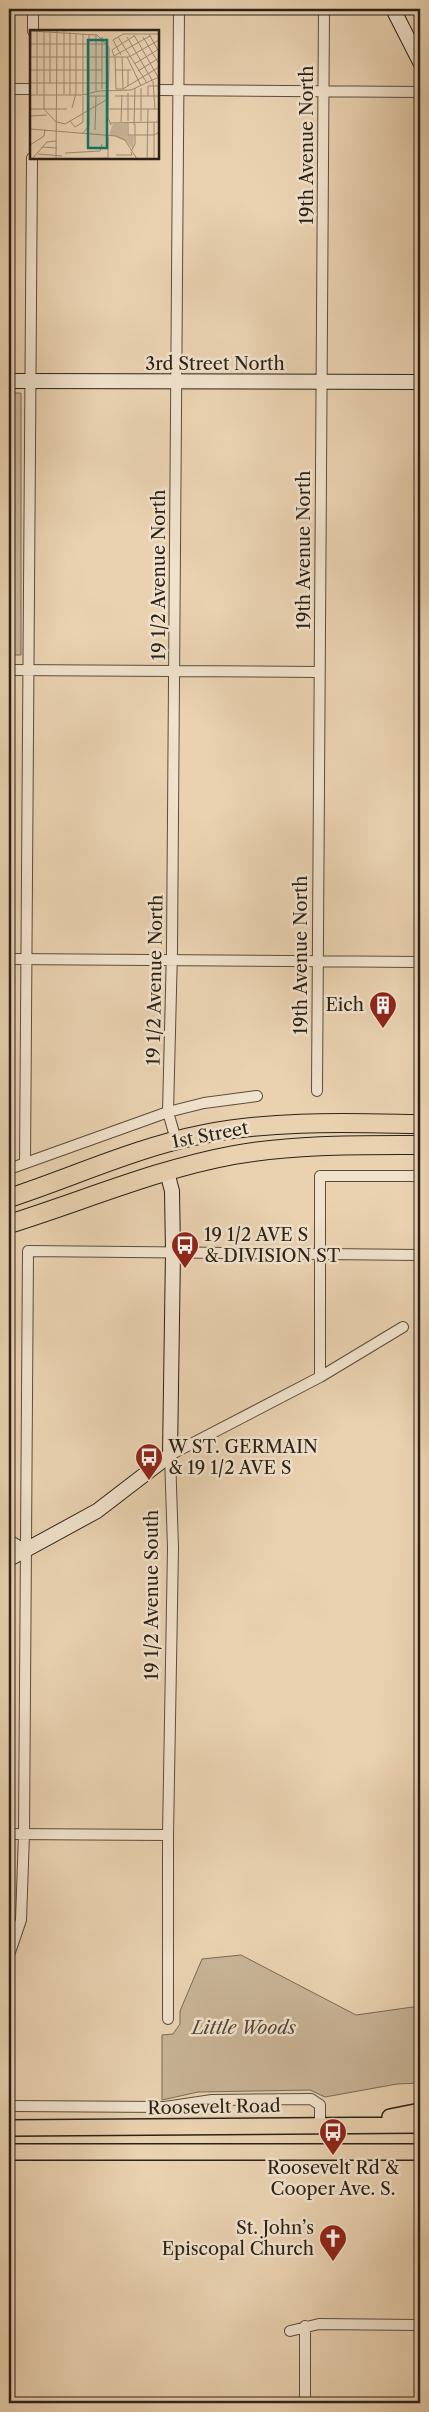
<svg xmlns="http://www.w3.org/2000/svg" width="429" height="2412" viewBox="0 0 429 2412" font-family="'Libre Caslon Text',serif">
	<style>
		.green { fill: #c9b497; stroke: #7a6a58 }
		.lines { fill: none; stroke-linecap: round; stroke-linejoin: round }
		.street-casing { stroke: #5a4d3e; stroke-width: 12 }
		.secondary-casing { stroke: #2a2118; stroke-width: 16 }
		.primary-casing { stroke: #2a2118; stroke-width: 18 }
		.highway-casing { stroke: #2a2118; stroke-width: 20 }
		.street { stroke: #f1e2cc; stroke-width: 10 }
		.secondary { stroke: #f1e2cc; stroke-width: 14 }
		.primary { stroke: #ead2b1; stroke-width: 15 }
		.highway { stroke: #ead2b1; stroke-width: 18 }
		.labels { text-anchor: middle; stroke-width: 5; stroke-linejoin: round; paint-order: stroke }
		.street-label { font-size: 18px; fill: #2a2118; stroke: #f1e2cc }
		.poi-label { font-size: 18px; fill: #2a2118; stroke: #f1e2cc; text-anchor: end }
		.park-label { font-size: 18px; font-style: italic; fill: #524638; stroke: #f1e2cc }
		.inset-road { fill: none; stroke: #9d8b74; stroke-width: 1 }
		.view { fill: #0f766e; fill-opacity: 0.15; stroke: #0f766e; stroke-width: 2.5 }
		.inset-edge { fill: none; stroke: #2a2118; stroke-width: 2.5 }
	</style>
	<rect width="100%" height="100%" fill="#ead2b1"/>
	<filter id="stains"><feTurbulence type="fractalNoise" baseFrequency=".004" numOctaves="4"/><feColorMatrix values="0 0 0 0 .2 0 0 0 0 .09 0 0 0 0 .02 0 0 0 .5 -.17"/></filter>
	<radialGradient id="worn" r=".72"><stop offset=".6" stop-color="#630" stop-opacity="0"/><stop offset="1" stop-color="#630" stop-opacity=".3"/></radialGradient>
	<path class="green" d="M9,393h12v262h-12z
		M241,1955l115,60 64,-9v77l-23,1 -72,13 -15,-7 -112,2 -36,8v-65l11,-1 7,-10v-13l22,-52z"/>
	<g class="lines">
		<g class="street-casing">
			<path id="street" d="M33,31v-22
				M9,89h22
				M158,90l262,2
				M9,670l310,2
				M9,959l411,3
				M317,1091l7,-1082
				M176,1140l-8,-28 4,-162 7,-941
				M25,1163l7,-1005
				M9,1169l159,-57 36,-9 53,-7
				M320,1377v-201h100
				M9,1540l15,9
				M9,1834l159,1
				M9,1955l12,-35 3,-86 4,-583 392,4
				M168,2019v-184l5,-287 -3,-93 150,-78 83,-50
				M9,2106l156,1 47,-7 99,-1 9,6v20
				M290,2331l29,-7 101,1
				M305,2403v-77"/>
		</g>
		<g class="secondary-casing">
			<path id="secondary" d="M393,9l27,53
				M9,381l411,1
				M9,1559l88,-48 73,-56 3,-203 -1,-61 -5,-19"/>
		</g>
		<g class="primary-casing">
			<path id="primary" d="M390,2117l30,-6
				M9,2128l411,-3
				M9,2152h411"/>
		</g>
		<g class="highway-casing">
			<path id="highway" d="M9,1198c64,-21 128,-51 195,-64 71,-14 144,-11 216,-10
				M9,1224c74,-23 148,-55 225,-69 62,-11 124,-10 186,-10"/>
		</g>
		<use href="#street" class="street"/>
		<use href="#secondary" class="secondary"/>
		<use href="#primary" class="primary"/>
		<use href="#highway" class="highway"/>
	</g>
	<defs>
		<g id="building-pin" transform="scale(1.4375)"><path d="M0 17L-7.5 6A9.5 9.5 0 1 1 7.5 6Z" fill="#8f2418" stroke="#f1e2cc"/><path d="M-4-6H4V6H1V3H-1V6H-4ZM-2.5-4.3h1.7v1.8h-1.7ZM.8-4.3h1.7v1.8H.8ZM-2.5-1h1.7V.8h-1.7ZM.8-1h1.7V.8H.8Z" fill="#fff"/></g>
		<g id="bus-pin" transform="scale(1.4375)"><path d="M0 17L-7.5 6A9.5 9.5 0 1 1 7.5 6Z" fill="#8f2418" stroke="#f1e2cc"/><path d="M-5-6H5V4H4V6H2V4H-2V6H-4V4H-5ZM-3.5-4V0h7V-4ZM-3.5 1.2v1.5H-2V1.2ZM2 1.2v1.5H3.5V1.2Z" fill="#fff"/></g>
		<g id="church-pin" transform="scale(1.4375)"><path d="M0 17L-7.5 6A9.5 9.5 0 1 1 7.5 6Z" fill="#8f2418" stroke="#f1e2cc"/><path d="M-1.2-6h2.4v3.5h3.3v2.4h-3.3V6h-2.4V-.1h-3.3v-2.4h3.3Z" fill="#fff"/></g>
	</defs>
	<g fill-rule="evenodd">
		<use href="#building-pin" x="383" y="1005"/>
		<use href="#bus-pin" x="185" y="1245"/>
		<use href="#bus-pin" x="149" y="1457"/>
		<use href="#bus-pin" x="333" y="2132"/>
		<use href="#church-pin" x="333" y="2238"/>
	</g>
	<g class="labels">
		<g class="street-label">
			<text transform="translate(307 145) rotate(-90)" y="6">19th Avenue North</text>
			<text x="215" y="370">3rd Street North</text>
			<text transform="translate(304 550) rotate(-90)" y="6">19th Avenue North</text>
			<text transform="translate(159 575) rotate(-90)" y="6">19 1/2 Avenue North</text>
			<text transform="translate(301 955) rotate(-90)" y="6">19th Avenue North</text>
			<text transform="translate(155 980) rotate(-89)" y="6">19 1/2 Avenue North</text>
			<text transform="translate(210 1135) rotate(-11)" y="6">1st Street</text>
			<text transform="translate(152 1595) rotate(-90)" y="6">19 1/2 Avenue South</text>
			<text transform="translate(214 2107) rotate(-1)" y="6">Roosevelt Road</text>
		</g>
		<g class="poi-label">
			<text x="364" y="1011">Eich</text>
			<text x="204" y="1241" text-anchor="start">19 1/2 AVE S<tspan x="204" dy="21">&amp; DIVISION ST</tspan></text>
			<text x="168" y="1453" text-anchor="start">W ST. GERMAIN<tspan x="168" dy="21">&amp; 19 1/2 AVE S</tspan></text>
			<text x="333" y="2174" text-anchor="middle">Roosevelt Rd &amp;<tspan x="333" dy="21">Cooper Ave. S.</tspan></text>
			<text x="314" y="2234">St. John’s<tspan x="314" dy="21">Episcopal Church</tspan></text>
		</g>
		<g class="park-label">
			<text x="244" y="2034">Little Woods</text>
		</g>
	</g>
	<g transform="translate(30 30)">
		<rect width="129" height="129" fill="#ead2b1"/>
		<path d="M97,93v12l7,1 -1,13 -6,-7 -18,-8 4,-10z" fill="#c9b497"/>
		<path class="inset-road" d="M0,1l67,4 12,12v10h20l30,-17M14,1v78l12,13M34,1v63M119,4l9,16M104,5l24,42M104,6l-22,14 2,6 36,-20M88,7l29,46M97,7l25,43M113,7l16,27M0,14h77M91,25l-8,-15 10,-6h36M0,27h79l-1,61 3,7M85,27l1,32h7l36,-22M92,27l1,32M97,27l14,29M104,34l25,-15M0,40h72M85,40h16M108,41l21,-13M123,51l2,28M0,53h78M20,53v-52M98,56v-16M111,58v33M72,59v-52M66,61v-57M59,62v-58M7,64v-63M0,65h53l16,-4 32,-1 28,-13M40,65v-63M53,65v-61M85,66h44M118,66v-10h11M42,78l4,-15v-60M1,79h36M79,79h50M0,86l17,-1M40,91l5,6 8,-5M98,91v-28M27,92l8,2 41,-24M53,92v-26M91,92l1,-27M81,93l48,-1M98,93v12h26l5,-3M104,95l1,-37M0,99l1,-98M0,99l86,7 9,4 12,19M65,100l1,-34M52,104l7,-8v-30h18M0,115l14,-9 1,-7M12,117l15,1M101,121l4,-7v-20M35,123l35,-2 2,-7M8,124l24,2M86,125h16l-1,-3M2,129l15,-17 9,-1M26,129l1,-129M38,129l40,-1M78,129v-22M117,129l1,-50M124,129v-37"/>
		<path class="view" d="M58,10h19v108h-19z"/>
		<rect width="129" height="129" class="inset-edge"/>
	</g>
	<rect width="429" height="2412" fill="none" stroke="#ead2b1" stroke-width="30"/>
	<rect x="10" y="10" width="409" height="2392" fill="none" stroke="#2a2118" stroke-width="2.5"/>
	<rect x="15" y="15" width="399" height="2382" fill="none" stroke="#2a2118"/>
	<rect width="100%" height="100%" filter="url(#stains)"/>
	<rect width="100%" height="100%" fill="url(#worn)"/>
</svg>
